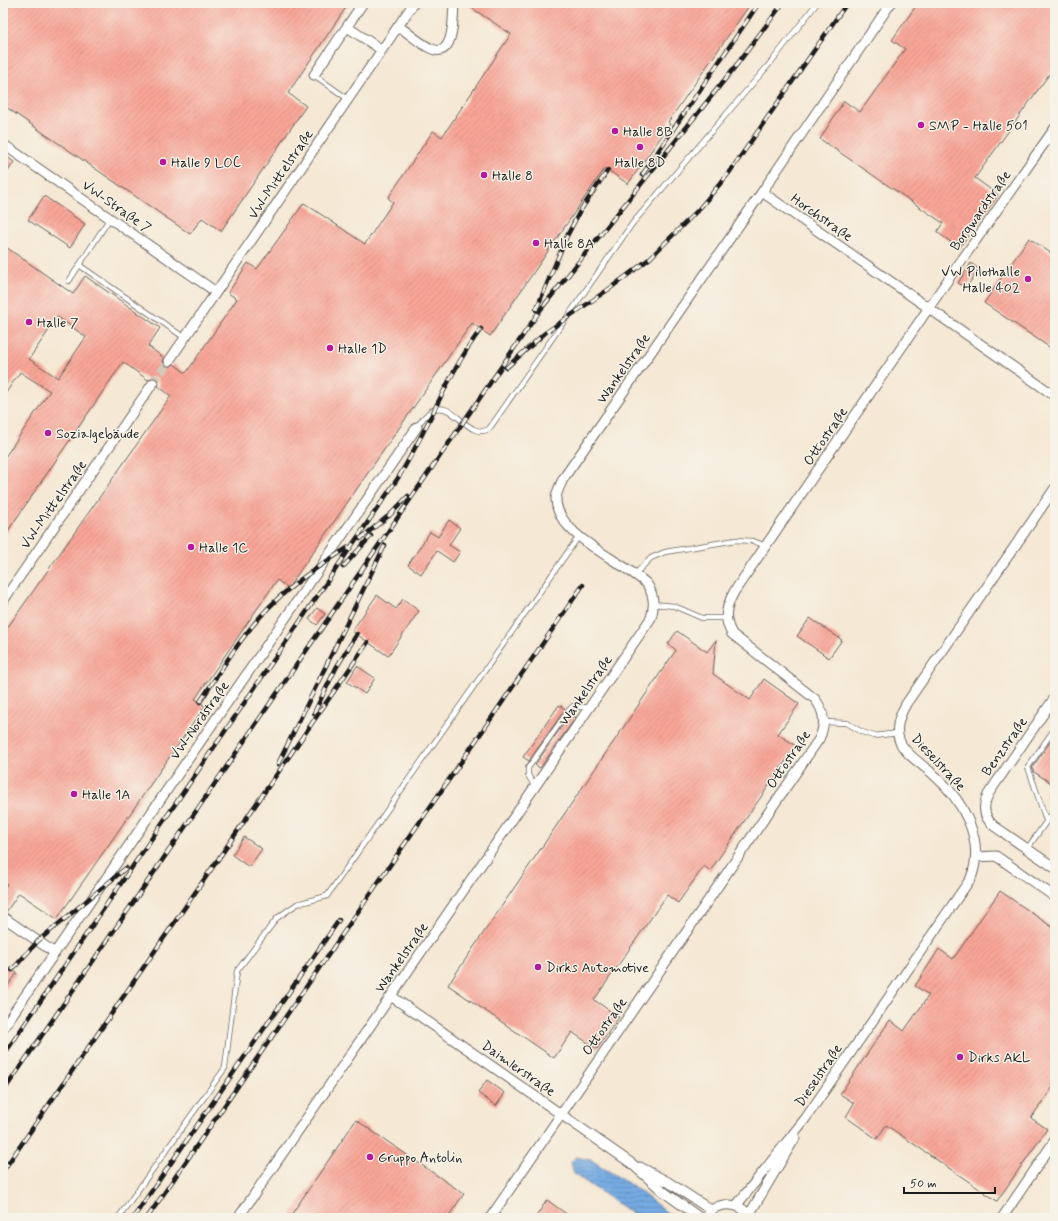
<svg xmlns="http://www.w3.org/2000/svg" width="1058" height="1221" viewBox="0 0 1058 1221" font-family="Mynerve,sans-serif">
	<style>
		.water { fill: url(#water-rules); stroke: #496480 }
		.building { fill: url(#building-hatch); fill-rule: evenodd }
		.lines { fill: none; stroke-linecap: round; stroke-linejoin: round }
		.minor-tunnel { stroke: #d4c9b8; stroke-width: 9; stroke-dasharray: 9 4.5; stroke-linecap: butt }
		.service-casing { stroke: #68635c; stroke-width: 6 }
		.minor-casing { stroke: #68635c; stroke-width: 11 }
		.service { stroke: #fff; stroke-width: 4.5 }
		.minor { stroke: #fff; stroke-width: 9 }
		.rail-casing { stroke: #1c1c1c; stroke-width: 4.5 }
		.rail { stroke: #f7f3e8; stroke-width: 3; stroke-dasharray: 9; stroke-linecap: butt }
		.poi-dot { fill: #b5179e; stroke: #f7f3e8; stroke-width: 1.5 }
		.labels { text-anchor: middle; stroke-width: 3; stroke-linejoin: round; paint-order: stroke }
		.poi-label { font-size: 14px; fill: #1c1c1c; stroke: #f7f3e8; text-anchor: start }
		.street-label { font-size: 14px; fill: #1c1c1c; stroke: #f7f3e8 }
	</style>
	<defs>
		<pattern id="water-rules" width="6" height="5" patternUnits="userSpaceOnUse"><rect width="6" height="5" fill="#76ace4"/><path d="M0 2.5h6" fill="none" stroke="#608bb8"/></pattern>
		<pattern id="building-hatch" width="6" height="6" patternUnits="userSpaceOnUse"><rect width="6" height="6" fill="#f8a597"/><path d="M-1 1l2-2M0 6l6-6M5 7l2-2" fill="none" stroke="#d48d82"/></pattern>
	</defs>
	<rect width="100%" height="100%" fill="#f7f3e8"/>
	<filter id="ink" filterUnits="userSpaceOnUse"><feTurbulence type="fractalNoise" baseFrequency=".025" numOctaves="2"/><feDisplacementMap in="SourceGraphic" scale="8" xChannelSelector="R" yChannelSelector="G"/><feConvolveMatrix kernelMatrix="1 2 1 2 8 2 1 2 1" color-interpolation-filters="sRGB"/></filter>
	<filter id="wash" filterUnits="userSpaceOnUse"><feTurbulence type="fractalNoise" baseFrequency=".012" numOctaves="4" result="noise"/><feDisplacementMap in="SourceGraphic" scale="16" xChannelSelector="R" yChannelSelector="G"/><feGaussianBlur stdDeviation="0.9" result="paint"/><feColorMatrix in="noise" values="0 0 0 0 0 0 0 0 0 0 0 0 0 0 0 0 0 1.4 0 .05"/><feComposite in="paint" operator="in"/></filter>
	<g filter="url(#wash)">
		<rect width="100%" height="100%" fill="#f5e8d4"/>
		<path class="water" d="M576,1157l15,3 43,27 40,31h-35l-65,-44 -3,-12z"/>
		<g id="blocks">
			<path class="building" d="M3,3h346l-61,90 18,13 -85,125 -19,-13 -12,16 -187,-129z
				M464,3h287l-83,119 2,2 -42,60 -23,-16 -115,168 -18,-13 -184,265 -11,-8 -82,119 10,7 -148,213 -38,-26 -13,19 -3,-1v-21l4,-6 -4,-2v-248l168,-238 -13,-10 1,-3 -2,-5 -4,-1 -5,3 -25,-18 -120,176v-78l47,-69 -30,-19 -17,25v-152l70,49 12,-18 75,52 -12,18 16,12 -1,3 2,5 4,1 5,-3 12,9 51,-74 -9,-6 20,-30 9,6 47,-66 61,41 28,-42 -5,-4 45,-67 9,6 69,-103zM58,317l28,20 -28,41 -29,-19z
				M918,3h137v63l-80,112 23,17 -39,53 -22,-16 6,-9 -123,-84 24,-38 16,11 45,-63 -13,-9z
				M3,154l11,8 -11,17z
				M44,196l41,28 -15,24 -42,-28z
				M1029,238l26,18v95l-71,-48z
				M971,263l8,6 -13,19 -8,-5z
				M449,520l11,8 -11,17 11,7 -7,10 -16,-11 -16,23 -13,-9 22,-33 8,5z
				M377,595l19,14 7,-10 16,12 -31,45 -36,-25z
				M317,608l8,6 -8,11 -8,-6z
				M810,618l32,22 -13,18 -32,-22z
				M677,631l30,21 9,-12 -3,34 37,26 14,-21 35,25 -21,30 18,12 -86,125 -6,-5 -26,37 -11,-8 -73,105 25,17 -22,32 -25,-17 -18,26 -106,-73 228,-335 -8,-6z
				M357,666l18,12 -10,16 -18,-12z
				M559,705l6,4 -36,52 -6,-4z
				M571,713l5,4 -36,51 -5,-3z
				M1055,735v50h-1l-20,-13 -2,-4z
				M244,837l18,12 -13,18 -17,-12z
				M1000,891l55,38v155l-24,34 16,11 -50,72 -111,-76 -9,14 -31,-22 8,-14 -14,-9 50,-74 14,11 25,-36 -14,-9 24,-37 14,10z
				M3,964l14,9 -14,20z
				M487,1080l18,13 -9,13 -18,-13z
				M356,1120l108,74 -17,24h-158z
				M547,1200l25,18h-37z"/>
		</g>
	</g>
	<g filter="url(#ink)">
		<use href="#blocks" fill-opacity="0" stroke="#68635c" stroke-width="1"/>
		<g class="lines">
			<path class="minor-tunnel" d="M153,383l16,-22"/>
			<g class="service-casing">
				<path id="service" d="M314,75l34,24
					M79,265l106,73
					M69,281l41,-63
					M417,427c4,-6 8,-12 14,-16 21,-14 37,30 58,18l143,-205 140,-163 45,-58
					M635,574l16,-16 14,-6 71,-12 17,1 13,5
					M654,604l20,2 28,12h23
					M824,722l23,1 15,9 12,4 24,-3
					M535,787l-7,-12v-7l41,-58 4,-4 17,2
					M1054,808l1,-19
					M1046,820l-18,-53 27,-39
					M1027,849l28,-40
					M118,1218l107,-150 12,-97 40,-53 20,-14 30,-8 252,-360"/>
			</g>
			<g class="minor-casing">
				<path id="minor" d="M891,3l-129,189 293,204
					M398,26c11,7 22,18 34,23 23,10 21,-35 22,-46
					M347,27l35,23
					M314,75l49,-72
					M3,144l213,148
					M169,361l245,-358
					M3,601l150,-218
					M1055,697l-66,96c-7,13 -6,24 5,33l61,42
					M976,857l20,-1 59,41
					M3,917l52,36
					M391,996l240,167 33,29 36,26
					M3,1028l414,-601
					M640,1167l28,15 43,28
					M736,1206l69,-87 166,-241c15,-38 -9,-79 -38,-104 -10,-9 -27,-19 -33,-32 -6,-13 -1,-26 6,-38l149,-216
					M749,1215l46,-77
					M238,1218l413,-600c4,-13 3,-23 -4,-34 -24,-23 -90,-48 -91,-84 0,-8 4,-14 7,-21l199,-287
					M490,1218l329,-479c7,-15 6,-27 -4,-40l-83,-65c-9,-16 -6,-27 2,-42l220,-321 101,-143
					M705,1218c10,-18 36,-17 46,0
					M1002,1218l53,-78"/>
			</g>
			<use href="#service" class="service"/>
			<use href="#minor" class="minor"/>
			<g class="rail-casing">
				<path id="rail" d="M642,175l117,-172
					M536,310l31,-74 13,-25 28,-41
					M506,368l39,-35 64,-44 40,-30 50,-50 30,-36 118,-170
					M389,516l19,-20
					M360,539l32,-26
					M343,567l28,-31
					M200,702c19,-29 37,-59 60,-85 25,-29 57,-50 89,-70
					M314,713l22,-45 21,-34
					M278,764l107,-219
					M12,970l26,-29 88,-73
					M3,1056l395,-578c30,-48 49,-104 83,-149
					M3,1092l538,-783 197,-246 45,-60
					M3,1171l365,-529
					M133,1218l206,-298
					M147,1218l436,-633"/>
			</g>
			<use href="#rail" class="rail"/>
		</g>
	</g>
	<g class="poi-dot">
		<circle cx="921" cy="125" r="4"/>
		<circle cx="615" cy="131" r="4"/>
		<circle cx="640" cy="147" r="4"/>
		<circle cx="163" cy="162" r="4"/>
		<circle cx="484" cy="175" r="4"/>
		<circle cx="536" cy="243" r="4"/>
		<circle cx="1028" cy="279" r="4"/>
		<circle cx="29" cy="322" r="4"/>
		<circle cx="330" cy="348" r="4"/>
		<circle cx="48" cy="433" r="4"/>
		<circle cx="191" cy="547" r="4"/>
		<circle cx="74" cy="794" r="4"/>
		<circle cx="538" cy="967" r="4"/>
		<circle cx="960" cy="1057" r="4"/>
		<circle cx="370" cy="1157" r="4"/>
	</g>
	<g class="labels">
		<g class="poi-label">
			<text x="929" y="130">SMP - Halle 501</text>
			<text x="623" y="136">Halle 8B</text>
			<text x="171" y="167">Halle 9 LOC</text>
			<text x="640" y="167" text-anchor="middle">Halle 8D</text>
			<text x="492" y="180">Halle 8</text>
			<text x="544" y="248">Halle 8A</text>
			<text x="1020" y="276" text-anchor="end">VW Pilothalle<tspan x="1020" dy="16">Halle 402</tspan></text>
			<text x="37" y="327">Halle 7</text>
			<text x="338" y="353">Halle 1D</text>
			<text x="56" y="438">Sozialgebäude</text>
			<text x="199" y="552">Halle 1C</text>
			<text x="82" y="799">Halle 1A</text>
			<text x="546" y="972">Dirks Automotive</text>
			<text x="968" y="1062">Dirks AKL</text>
			<text x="378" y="1162">Gruppo Antolin</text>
		</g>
		<g class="street-label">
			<text transform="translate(280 174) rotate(-56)" y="5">VW-Mittelstraße</text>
			<text transform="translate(117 206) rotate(35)" y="5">VW-Straße 7</text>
			<text transform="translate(980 210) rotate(-55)" y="5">Borgwardstraße</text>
			<text transform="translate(822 217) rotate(35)" y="5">Horchstraße</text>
			<text transform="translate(623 368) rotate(-55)" y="5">Wankelstraße</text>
			<text transform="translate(825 436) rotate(-56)" y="5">Ottostraße</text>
			<text transform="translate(53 504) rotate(-55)" y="5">VW-Mittelstraße</text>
			<text transform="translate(585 690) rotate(-55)" y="5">Wankelstraße</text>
			<text transform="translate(199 720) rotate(-55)" y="5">VW-Nordstraße</text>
			<text transform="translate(1004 746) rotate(-55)" y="5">Benzstraße</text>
			<text transform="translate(788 759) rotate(-56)" y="5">Ottostraße</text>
			<text transform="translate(939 762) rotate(47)" y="5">Dieselstraße</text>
			<text transform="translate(401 957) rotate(-55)" y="5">Wankelstraße</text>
			<text transform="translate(604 1026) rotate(-55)" y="5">Ottostraße</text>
			<text transform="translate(519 1068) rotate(35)" y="5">Daimlerstraße</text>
			<text transform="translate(818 1075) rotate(-56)" y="5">Dieselstraße</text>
		</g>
	</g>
	<rect width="1058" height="1221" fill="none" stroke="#f7f3e8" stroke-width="16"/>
	<path d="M904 1187v6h91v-6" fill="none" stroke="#1c1c1c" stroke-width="2"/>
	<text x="910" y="1187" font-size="12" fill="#1c1c1c" stroke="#f7f3e8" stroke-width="3" paint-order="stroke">50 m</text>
</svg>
